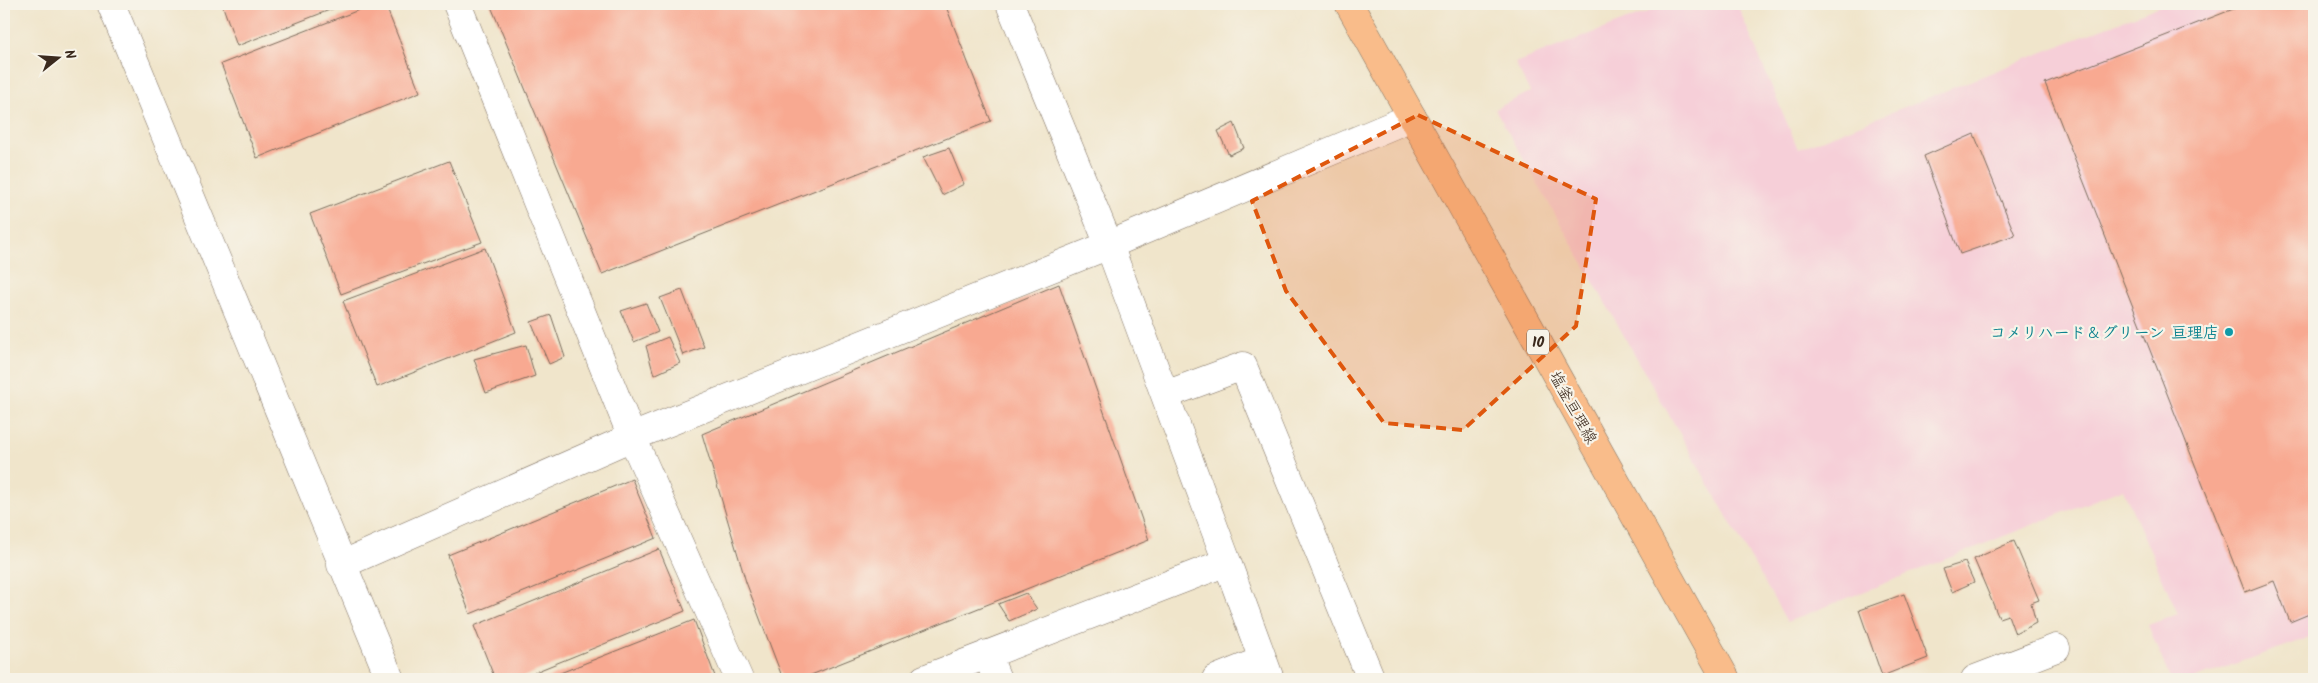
<svg xmlns="http://www.w3.org/2000/svg" width="2318" height="683" viewBox="0 0 2318 683" font-family="Kalam,'Klee One',sans-serif">
	<style>
		.built { fill: #f6cfd8 }
		.building { fill: #f8a991 }
		.lines { fill: none; stroke-linecap: round; stroke-linejoin: round }
		.minor-casing { stroke: #7a6b5b; stroke-width: 29 }
		.major-casing { stroke: #7a6b5b; stroke-width: 29 }
		.minor { stroke: #fff; stroke-width: 28 }
		.major { stroke: #f9bc8a; stroke-width: 28 }
		.marked { fill: #df570d; fill-opacity: 0.2; stroke: #df570d; stroke-width: 4; stroke-dasharray: 10 6; stroke-linejoin: round }
		.culture-dot { fill: #0f9aa8; stroke: #f7f3e8; stroke-width: 2 }
		.labels { text-anchor: middle; stroke-width: 4.5; stroke-linejoin: round; paint-order: stroke }
		.shield { fill: #f7f3e8; stroke: #73665b; stroke-width: 1 }
		.shield-label { font-size: 15px; font-weight: bold; fill: #3b2a1e }
		.culture-label { font-size: 16px; font-weight: bold; fill: #0d838f; stroke: #f7f3e8; text-anchor: end }
		.street-label { font-size: 16px; fill: #3b2a1e; stroke: #f7f3e8 }
	</style>
	<rect width="100%" height="100%" fill="#f7f3e8"/>
	<filter id="ink" filterUnits="userSpaceOnUse"><feTurbulence type="fractalNoise" baseFrequency=".02" numOctaves="2"/><feDisplacementMap in="SourceGraphic" scale="10" xChannelSelector="R" yChannelSelector="G"/><feConvolveMatrix kernelMatrix="1 2 1 2 8 2 1 2 1" color-interpolation-filters="sRGB"/></filter>
	<filter id="wash" filterUnits="userSpaceOnUse"><feTurbulence type="fractalNoise" baseFrequency=".0096" numOctaves="4" result="noise"/><feDisplacementMap in="SourceGraphic" scale="20" xChannelSelector="R" yChannelSelector="G"/><feGaussianBlur stdDeviation="1.12" result="paint"/><feColorMatrix in="noise" values="0 0 0 0 0 0 0 0 0 0 0 0 0 0 0 0 0 1.4 0 .05"/><feComposite in="paint" operator="in"/></filter>
	<g filter="url(#wash)">
		<rect width="100%" height="100%" fill="#f0e5cb"/>
		<path class="built" d="M1668,4h69l61,145 367,-145h149v632l-121,43h-23l-22,-54 30,-11 -55,-125 -336,133 -292,-513 35,-17 -15,-29z"/>
		<g id="blocks">
			<path class="building" d="M222,4h123l-108,42z
				M374,4h11l35,88 -163,66 -36,-94z
				M490,4h455l46,117 -389,153z
				M2246,4h65l3,7v601l-24,10 -16,-41 -29,11 -200,-509z
				M1234,123l10,25 -15,7 -11,-24z
				M1974,134l41,101 -55,19 -36,-98z
				M949,148l15,36 -22,11 -19,-38z
				M449,161l33,81 -141,52 -31,-80z
				M485,248l31,84 -139,55 -34,-86z
				M1059,284l90,256 -348,139h-18l-37,-97 -44,-148z
				M682,290l22,57 -21,8 -23,-57z
				M646,303l12,29 -24,10 -13,-31z
				M551,315l14,42 -16,7 -18,-42z
				M668,337l12,26 -26,12 -8,-29z
				M526,345l9,31 -49,17 -12,-34z
				M632,479l24,59 -186,76 -22,-59z
				M2014,541l25,59 -8,3 5,20 -21,11 -7,-19 -9,3 -25,-59z
				M659,549l26,62 -167,68h-23l-21,-53z
				M1965,562l9,20 -22,10 -9,-23z
				M1026,593l11,16 -28,12 -11,-17z
				M1904,594l24,64 -46,18 -23,-66z
				M694,620l22,59h-171z"/>
		</g>
	</g>
	<g filter="url(#ink)">
		<use href="#blocks" fill-opacity="0" stroke="#7a6b5b" stroke-width="1"/>
		<g class="lines">
			<g class="minor-casing">
				<path id="minor" d="M111,4l279,675
					M457,4l175,433 107,242
					M1165,395l78,-29 128,313
					M1227,562l43,117
					M341,565l291,-128 477,-192 303,-128
					M987,654l10,25
					M924,679l303,-117 -118,-317 -99,-241
					M1216,679l47,-19
					M1975,679l81,-31"/>
			</g>
			<g class="major-casing">
				<path id="major" d="M1349,4l377,675"/>
			</g>
			<use href="#minor" class="minor"/>
			<use href="#major" class="major"/>
		</g>
	</g>
	<path class="marked" d="M1418,115l178,84 -20,127 -113,104 -79,-7 -98,-132 -34,-90z"/>
	<circle class="culture-dot" cx="2229" cy="332" r="5"/>
	<g class="labels">
		<rect class="shield" x="1527" y="329.5" width="22" height="25" rx="4"/>
		<g class="shield-label">
			<text x="1538" y="347">10</text>
		</g>
		<g class="culture-label">
			<text x="2219" y="338">コメリハード＆グリーン 亘理店</text>
		</g>
		<g class="street-label">
			<text transform="translate(1574 407) rotate(61)" y="6">塩釜亘理線</text>
		</g>
	</g>
	<rect width="2318" height="683" fill="none" stroke="#f7f3e8" stroke-width="20"/>
	<g transform="translate(58 58) rotate(73)" stroke="#f7f3e8" stroke-width="4" paint-order="stroke">
	<path d="M0-4L9 19L0 12L-9 19Z" fill="#3b2a1e"/>
	<text y="-8" font-size="14" font-weight="bold" text-anchor="middle" fill="#3b2a1e">N</text>
	</g>
</svg>
